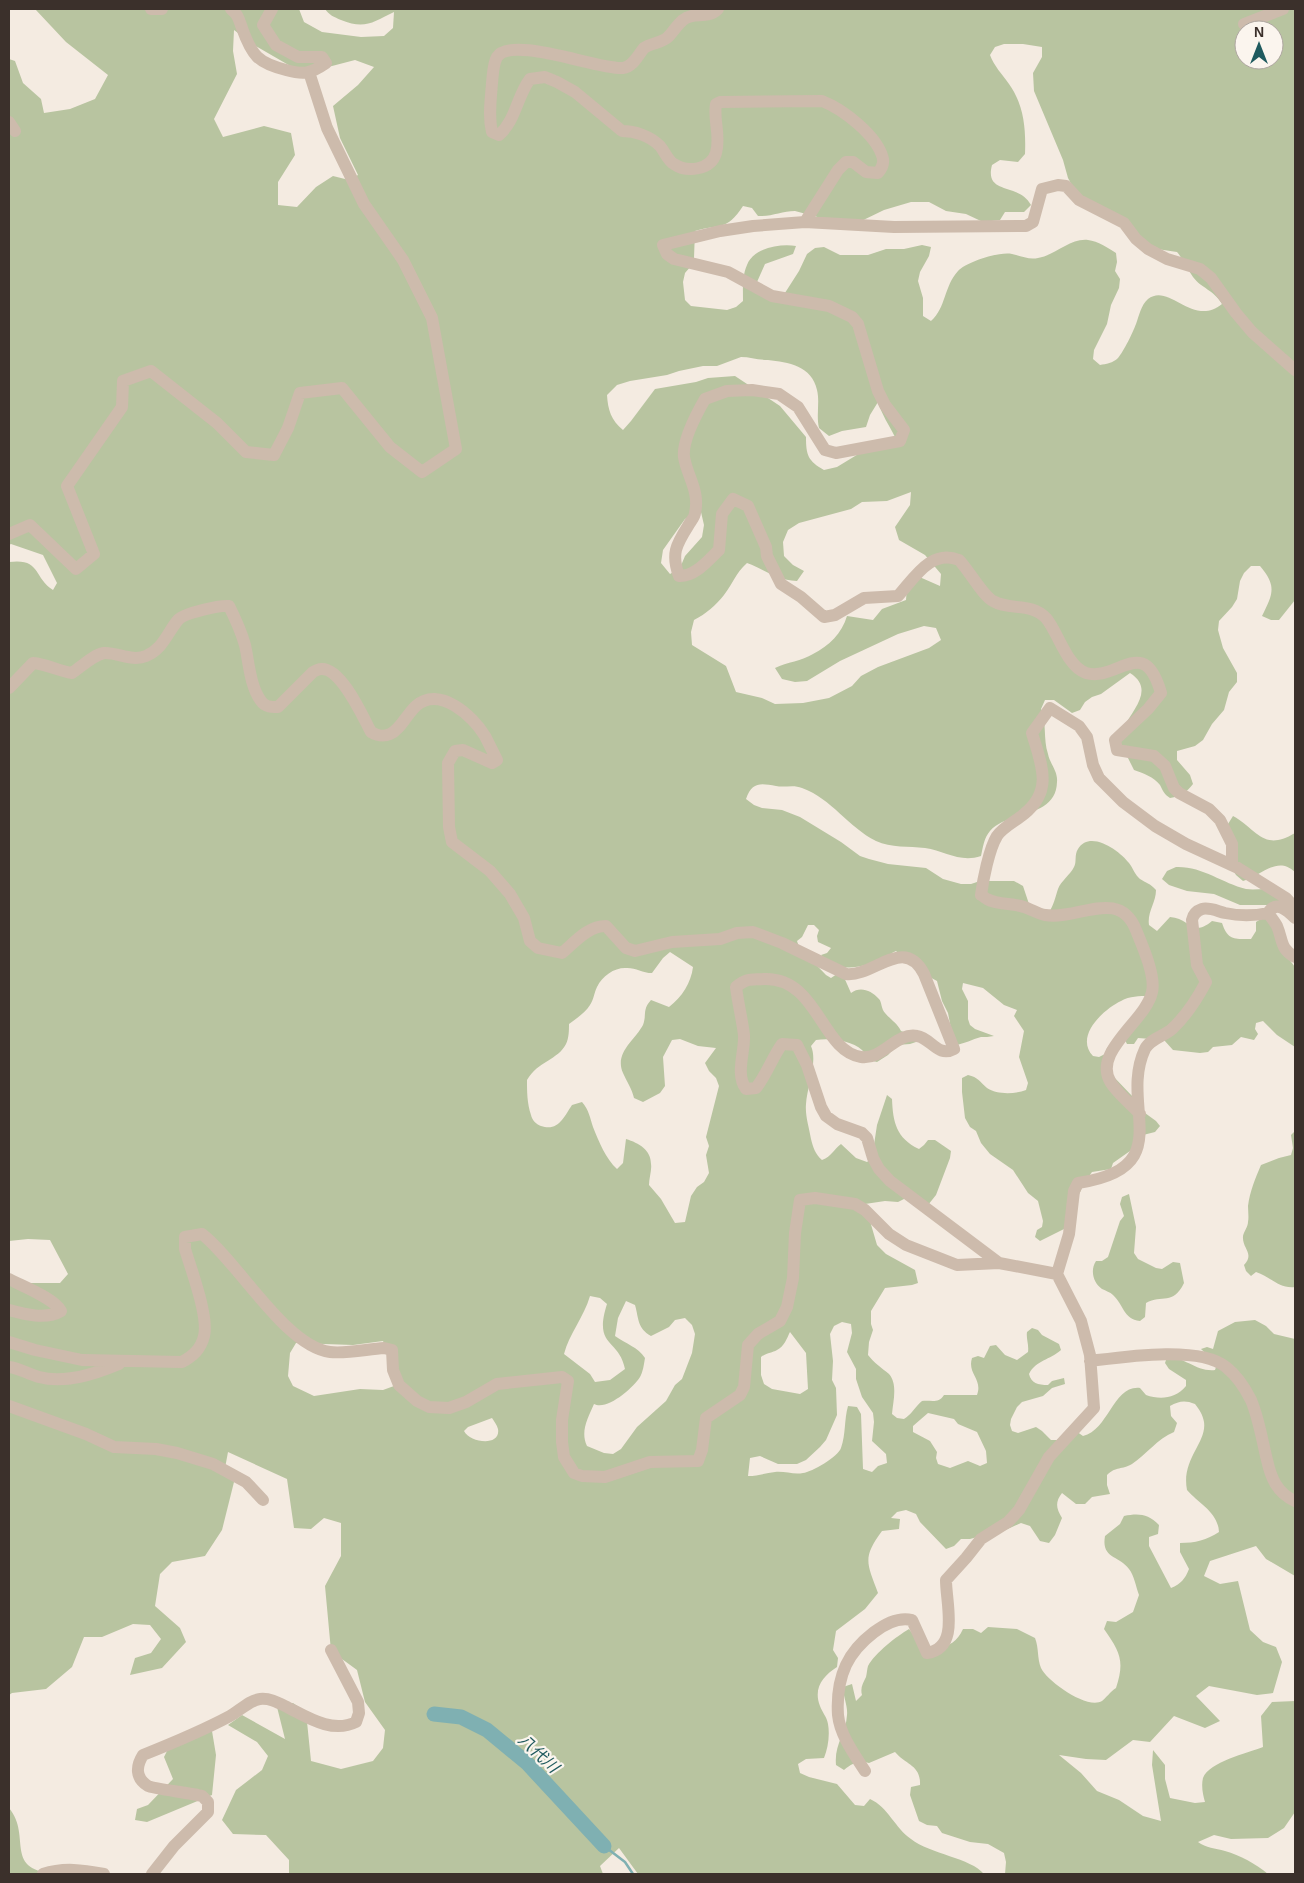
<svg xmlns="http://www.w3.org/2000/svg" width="1304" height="1883" viewBox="0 0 1304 1883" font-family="Arial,'Noto Sans JP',sans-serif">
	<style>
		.green { fill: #b8c4a0; fill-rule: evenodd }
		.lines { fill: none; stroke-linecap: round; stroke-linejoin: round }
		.stream { stroke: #7fb0b2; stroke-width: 2.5 }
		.river { stroke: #7fb0b2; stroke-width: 15 }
		.minor { stroke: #cdbbac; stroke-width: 12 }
		.labels { text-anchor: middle; stroke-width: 4.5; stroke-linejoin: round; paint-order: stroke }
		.water-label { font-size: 16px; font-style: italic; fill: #1f5a5e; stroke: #fbf5ee }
	</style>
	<rect width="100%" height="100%" fill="#f4ebe1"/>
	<path class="green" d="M35,9h264l5,13 18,10 39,5 23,-1 9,-8 1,-16c-21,10 -29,18 -53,8 -7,-3 -12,-5 -16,-11h970v591l-16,20h-8l-9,-4c11,-22 15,-30 -2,-50h-9l-7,7 -4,8 -3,18 -5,8 -13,14 -1,9 5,18 14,25v9l-8,10 -5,18 -12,14 -9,16 -8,6 -18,5v9l13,15 3,9c-6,8 -12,12 -23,14 -6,-4 -7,-7 -10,-13 -6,-8 -17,-12 -26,-15l-8,-16 -8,-4c2,-7 2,-17 6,-23 9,-18 31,-38 6,-54l-29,21 -9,3 -7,5 -5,8 -8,3 -18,-13h-9l-4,9c6,14 2,30 7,45 2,10 10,17 9,28 -1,37 -50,28 -67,49 -6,7 -7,16 -9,25 -21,7 -36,-5 -56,-8 -16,-2 -34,0 -49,-7 -28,-14 -44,-42 -74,-53 -9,-4 -17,0 -26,-2 -16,-3 -24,-4 -30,13l8,6 8,3 20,2 18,7 41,25 19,14 9,3 19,5 38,4 17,11 18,5h10l9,-3h34l9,5 6,18 19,10c6,-9 7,-16 10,-25 3,-8 12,-14 16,-22 3,-5 0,-12 4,-18 12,-20 42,2 51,14 4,5 6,12 11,16 6,4 10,4 16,11 0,13 -9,22 -7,35l8,6 13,-14c20,1 22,21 42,4l10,2c6,18 13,16 29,16l5,-8v-9l8,-5 7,7 14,30 10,13v80l-18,-12 -14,-14 -7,2 -1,6 3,5 -4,6 -13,-3 -9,8 -19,2 -5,5 -8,1 -27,-3 -9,-10 -26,-2 -4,6h-7l-3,-6 25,-42c-10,0 -19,0 -28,5 -17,8 -47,35 -28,55l6,1 6,-3 2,-6 5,-5v32l22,23 11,15 11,8 4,5 -5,6 -12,3 -13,16 -17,12 -2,6 -19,3 -8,11 -20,46 -24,12 -5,-4 2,-7 5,-3 1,-6 -5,-20 -10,-8 -15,-23 -23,-16 -9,-11 -5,-12 -6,-4 -5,-9 -3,-26v-14l6,-3c10,2 12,7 19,13 10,7 29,6 39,2l2,-7 -9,-26 5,-26 -10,-15 3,-6 -13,-5 -21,-17 -20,-5 -1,6 6,12v18l2,6 5,4 19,7c-5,1 -9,1 -13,1 -9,2 -16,7 -26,8l-2,-6 -5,-26 -6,-12 -5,-20 -22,-12 -19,-18c-5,2 -9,6 -14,8 -20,9 -45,15 -61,-4l6,-2 4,-5 -13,-6 -1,-6 2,-6 -5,-5h-6l-6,12 -5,4 2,6 27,28 5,3 6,-4 6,1 8,18c9,-7 20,-3 28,6 3,3 2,10 6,14 6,7 12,10 16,18l13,5 2,6 -6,2 -13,1 -9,10 -11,7c-9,-2 -9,-6 -15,-12 -11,-10 -33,-12 -46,-10l-5,6c7,16 -4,41 -5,58 -1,12 3,23 5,35 2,8 4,15 11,21 10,-4 11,-10 19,-16l15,14 11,4 5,-4 5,-33 10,-30 5,4c1,23 4,39 27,50l5,-4 4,-5h7l16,11 -1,7 -14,37 -8,10 -18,-9 -12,6 -13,-1 -20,3 12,41 9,9 29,16 3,13 -6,2 -27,3 -14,23v13l2,6 -4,12 -1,13c6,8 14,13 21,19 9,10 4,28 3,40l5,4 7,1c7,-4 11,-12 18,-18 10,-1 16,3 22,-6h33c6,-16 -10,-21 -5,-37l6,-2 6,2 6,-12 6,-1 9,10 12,5 11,-8c1,-8 -2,-13 -1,-20l5,-4 6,2 4,5 17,9 2,6c-11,10 -25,10 -32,24 2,9 9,11 19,11l4,-4 12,-3 1,6 -13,4 -9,8 -21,6 -5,5 -6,12 -1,6 2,6 6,2 18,-6 6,4 9,9h6l16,-11 10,7c26,-6 30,-51 57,-48l6,7c14,5 29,4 40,-9v-6l-17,-11 -4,-6 2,-6c17,-1 29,15 48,13l2,-6 -16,-15 6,-2 6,2 5,-18 17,-9 20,-2 11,6 8,8 21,5v237l-29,-17 -10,-13 -46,15 -6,15 16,8 18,-3 12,49 13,12 13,5 6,15 -9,31 -16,2 -48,-9 -13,10 24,25 -15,7 -31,-12 -24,26 -17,-2 -27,20 -20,-1 -27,-4 22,18 16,18 22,9 24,16 18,5 -9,-56 1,-15 12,15v14l5,19 25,5 10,-1c-2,-7 -4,-16 -2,-24 6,-16 44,-25 60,-31l-2,-31 11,-14 23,-1v111l-11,16 -16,10 -37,1 -17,-4 -16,7c8,6 17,6 27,9 15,4 31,13 43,23h-263l1,-12 -2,-9 -16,-9 -18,-2 -28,-9 -5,-7 -10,-1 -8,-4 -9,-26 1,-8 9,-2c1,-20 -14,-20 -25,-33l-26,11c-11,-3 -16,0 -25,7l-8,-5c-2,-21 10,-31 11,-50 1,-9 -4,-19 -4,-28l9,-3 4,17 6,-6c-2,-7 1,-12 4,-18 1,-4 1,-8 2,-11 7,-13 29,-30 41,-37l6,8 22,13c13,-5 20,-8 26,-21h10l8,4 7,-6 29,2 18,9c4,10 2,20 6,30 6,13 46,42 61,33 4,-3 8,-9 14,-13 9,-27 4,-36 -12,-59l3,-8 9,1 17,-10 6,-17c-3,-8 -5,-20 -10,-26 -10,-14 -28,-10 -24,-33l15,-12 4,-8c15,-3 24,-2 35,9l-1,9 -9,3v9l22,42c10,-4 14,-9 18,-19l-9,-17v-9c15,0 27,-3 39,-11 -1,-20 -20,-28 -32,-42 -6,-31 20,-47 17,-68 -1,-7 -5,-13 -9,-18 -10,-4 -16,-3 -25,2l1,10 6,7 -3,9c-17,7 -27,22 -42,32 -10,6 -16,2 -25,11v10l3,9 -18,3 -7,7h-9l-14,-11c-7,9 -6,15 0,25l-7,17 -6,8 -9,-2 -10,-15 -9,-3 -24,11h-9l-18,5h-9l-7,7 -8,3 -26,-27 -4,-8 -10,-4 -9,2 -6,6 9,1 -1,10 -17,2c-20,27 -15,32 -4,62l-13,16 -29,22 -3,19 5,8 -1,9c-14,9 -24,21 -17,39 2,6 7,11 8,18 2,11 0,24 -4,34l-18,1 -8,5 2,9 9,4 28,7 18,21 9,1 6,-7c18,8 25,29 41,40 19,15 60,19 73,35h-346l-19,-26 -19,18 3,8h-314v-14l-23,-25 -33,-1 -11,-14 14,-30 26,-20 6,-14 -11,-14 -29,-17 14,-10 43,24 -8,-32 16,-4 13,9 5,49 30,8 32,-8 10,-13 2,-18 -20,-28 -8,-32 -26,-19 -6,-65 16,-30v-33l-17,-5 -13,11 -17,-1 -7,-49 -59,-27 -3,16 9,14 -12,48 -17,26 -33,6 -12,12 -5,32 25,22 6,14 -24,26 -32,7 5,-17 16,-5 10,-14 -11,-14 -17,-1 -31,13h-18l-12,30 -26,22 -34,4 -3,2v-417l6,5h45l8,-9 -18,-34 -22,-1 -19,2v-679c32,-4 24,15 44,28l4,-7 -14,-28 -32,-11 -2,1v-486l6,2 8,22 18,16 3,14 26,-4 25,-10 13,-24 -42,-33zM234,30l20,15 38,22 17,5 46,-12 19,7 -16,18 -25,21 7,32 18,37 -9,5 -16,-4 -17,11 -19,20 -19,-2v-23l17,-27 -4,-22 -27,-7 -41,11 -9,-18 23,-45 -4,-23zM1244,30h30v30h-30zM1004,44h19l19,3v10l-9,16 1,18 29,69 5,18 10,19 79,52 20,3c7,8 10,17 16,25 9,12 20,12 29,27 -29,24 -53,-22 -74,-5 -7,6 -9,17 -12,25 -3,8 -12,27 -18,34 -5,5 -12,6 -18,7l-7,-6 1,-9 13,-26 4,-19 8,-17 1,-9 -5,-8 2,-9 -1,-9c-8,-5 -18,-12 -28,-13 -18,-2 -32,15 -50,18 -9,2 -17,-2 -26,-4 -12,-3 -46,8 -54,17 -14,15 -12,37 -27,50l-8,-5v-18l-5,-17 2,-9 9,-16 2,-9 -9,-2 -18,4h-18l-18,6h-28l-16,-8 -9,1 -8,6 -8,17 -16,25 -26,-14 8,-18 28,-10 3,-8c-15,-3 -43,2 -49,19 -5,11 -4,24 -4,36l-7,6 -9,3 -36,-4 -6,-6 -2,-18 2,-9 6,-7 3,-8 1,-27c25,-8 31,1 48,-25l9,2 6,8c13,1 24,-5 37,-5l56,15 33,-16 27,-8h18l17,9 20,3 17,8 17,-2 5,-8h19l7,-7c-12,-23 -47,-9 -39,-40l8,-5 18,2 7,-8c1,-25 -1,-49 -16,-70 -7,-10 -15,-18 -19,-29l5,-8zM741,357c9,0 17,3 27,3 20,2 44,6 49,30 3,12 -1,25 2,38l10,8 13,-5 24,-4 4,-12 8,-13c4,13 11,23 17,35l-35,16 -23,14 -13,3c-16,-9 -18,-15 -18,-33l-26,-31 -45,-30 -27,2 -12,4 -41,7 -24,32 -8,9c-12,-10 -15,-20 -16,-35l10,-10 13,-4 37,-6 12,-4 24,-5h14zM911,492l-1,13 -15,22 4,13 26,15 16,19 -1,12 -25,-11 -8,11 -1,14 -24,9 -9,11 -26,-4c-5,17 -18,30 -34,38 -11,7 -26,8 -38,14l7,11 13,3 12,-1 33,-20 58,-27 26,-8 12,2 5,12 -12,8 -51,19 -17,9 -9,10 -23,12 -26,5 -28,1 -13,-6 -26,-6 -10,-26 -34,-21 -1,-13 3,-12c12,-6 22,-15 30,-25 10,-13 11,-21 23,-32 19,7 29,17 50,18l7,-10 -11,-6 -9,-9 -1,-14 5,-12 11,-7 52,-14 11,-7 25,-1zM701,512l3,13 -2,12 -17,19 -5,12 -10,6 -9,-11 2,-13 22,-31zM670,952l23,15c-2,16 -11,30 -24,40l-18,-7c-9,10 -4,14 -8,25 -8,15 -29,28 -20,48 4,9 9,16 11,25l9,4 17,-9 5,-7 -2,-29 9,-17 8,-1 18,7 18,2 -11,15 4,8 7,7 3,8 -13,51 3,9 -3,9 3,18 -5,9 -7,5 -6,9 -6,26 -10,1 -14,-24 -12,-14c0,-7 3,-15 2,-21 0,-14 -12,-21 -25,-25l-3,24 -6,6c-11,-10 -18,-27 -24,-42 -3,-9 -4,-17 -11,-25l-10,3c-8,12 -14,27 -31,21 -5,-2 -9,-6 -10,-11 -4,-12 -4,-24 -4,-35 11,-19 31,-20 39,-36 3,-6 3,-14 3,-20 8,-6 16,-11 21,-19 4,-6 4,-12 7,-18 5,-11 17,-19 28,-19 10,-1 17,5 27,5l11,-15zM590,1296l10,2 7,6c-14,44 12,34 18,65l-15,11 -15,2 -5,-8 -26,-20c5,-20 20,-37 26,-58zM626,1301l9,4c4,14 2,23 16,31l18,-9 6,-7 10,-2 7,7 3,9 -3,19 -10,26 -7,6 -9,16 -29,26 -16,22 -8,5 -9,-1 -17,-7c-7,-15 1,-28 7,-42 13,7 39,-16 46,-27 3,-5 4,-13 5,-19 -7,-11 -19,-14 -30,-22l3,-18zM842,1322l9,2 1,9 -5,19 9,17v10l6,18 11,16 1,9 -2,19 14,13 1,9 -9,3 -6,6 -9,-3 -2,-55 -4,-7 -9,-1c-4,14 -2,28 -7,42 -3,9 -29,24 -38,25 -9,2 -18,-2 -28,-1 -9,1 -17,4 -27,4l2,-18 10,-2 18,8h19l9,-4 14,-13 6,-7 11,-25 -1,-27 -4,-8 1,-19 -3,-27 4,-8zM790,1332l16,21 2,36 -8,5 -28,-5 -8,-5 -3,-9v-18c7,-5 11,-4 16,-7 7,-3 10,-12 13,-18zM383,1341l14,33 -3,12 -11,4 -23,-1 -46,7 -21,-10 -5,-10 2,-23 6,-10 57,2zM928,1413l26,6 4,5 19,8 9,19 1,12 -7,3 -12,-5 -18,7 -12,-4 -2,-6 1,-6 -7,-11 -17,-9v-6zM492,1418c2,3 5,7 6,11 3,18 -28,14 -34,2l4,-4z
		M1233,816c25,14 30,36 62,17v39c-18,-17 -34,4 -52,9l-7,-6 -5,-8 -3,-43z
		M1176,867c26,-1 46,16 70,22 7,1 13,0 20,0 10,1 20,5 29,10v14l-18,-8h-37l-26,-11 -27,-3 -18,-6 -7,-6 5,-8z
		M1295,1131v156c-16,2 -24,-10 -39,-15l-5,4 -5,-5 -2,-6c11,-12 -2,-16 -1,-29 1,-5 5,-9 5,-14 1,-5 0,-11 0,-16 2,-15 7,-27 13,-41l18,-7 12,-3 2,-7 -2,-13z
		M1129,1194l7,33 -2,26 4,6 18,9 6,1 11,-7 7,1 4,20c-11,23 -22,11 -38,20l-1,14 -5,4c-17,-2 -16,-16 -27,-26 -3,-3 -7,-4 -11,-6 -9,-6 -12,-19 -6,-28h6l6,-4 12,-36 4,-5 -4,-12 2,-7z
		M211,1725l5,30 -4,40 -65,27 -12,-2 2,-11 11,-4 25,-26 -9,-22 5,-10z
		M9,1808c24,29 -8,63 50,66h-50z"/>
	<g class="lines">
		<path class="stream" d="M604,1846l21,16 8,12"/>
		<path class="river" d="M434,1714l27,3 26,13 40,33 77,83"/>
		<path class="minor" d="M151,9h11
			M231,9c7,5 8,11 11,19 10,28 16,35 44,42 18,5 24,4 40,-7l-4,-6h-24l-22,-12 -13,-20 9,-16
			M718,9c-11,11 -24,2 -35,11 -6,5 -10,12 -15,17 -6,6 -17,6 -24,11 -6,7 -11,19 -21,20 -24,2 -112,-33 -126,-11 -4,7 -4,17 -5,26 -1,16 -4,32 0,49l7,3c17,-15 18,-39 31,-56l15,-2 12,5 18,10 47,39c13,0 28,5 38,15 5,6 8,15 14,18 13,9 37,6 42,-11 5,-17 -3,-33 0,-49l4,-2 102,-1c21,8 56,35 61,58 1,6 -2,10 -5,14l-12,-1 -13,-10h-7l-8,8 -33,52
			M1244,24l39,-15
			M9,122l6,9
			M9,534l21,-9 46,44 18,-15 -27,-68 55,-79 1,-26 28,-10 66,52 29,29 28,3 14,-27 12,-35 42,-5 48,59 32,25 34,-23 -24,-131 -29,-58 -39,-56 -37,-76 -18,-56
			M9,688l24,-25c14,1 25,8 39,10 9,-6 21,-18 32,-20 13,-1 28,9 42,3 17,-7 21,-23 32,-36 6,-7 42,-15 51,-14 6,12 12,25 16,39 4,18 5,41 16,56 4,6 10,6 17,6l35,-35c1,-1 7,-3 8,-3 20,-2 42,48 50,63 7,4 12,5 19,2 10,-4 17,-20 26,-28 23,-21 57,10 69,30 4,8 8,16 12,24l-5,3 -29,-13 -8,1 -7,12 1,64 3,15 38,29 20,23 14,24 6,23 8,7 24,5c13,-11 26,-27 44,-27l20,22 9,3 37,-9 48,-3 17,-6 16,-1 29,11 64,31c28,3 58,-39 78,0l30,75c-16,9 -23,-11 -37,-13 -21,-4 -34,24 -56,21 -40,-6 -43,-80 -97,-78 -14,1 -17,-1 -28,8 2,16 6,32 8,48 1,17 -9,39 2,54l10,-1c11,-14 16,-30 26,-44l15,1 10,20 14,42 5,9 11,8 25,9 5,5 6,20 6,11 11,12 109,82
			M1232,865v-21l-12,-24 -11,-11 -30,-16 -5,-5 -9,-22 -11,-10 -37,-6 -2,-10 33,-31 13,-16c-17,-60 -43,-11 -75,-20 -19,-6 -28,-41 -40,-55 -15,-16 -36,-7 -53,-17 -10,-5 -25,-32 -34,-41 -28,-11 -44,17 -61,36l-34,2 -29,17 -11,2 -23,-20 -20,-13 -14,-28 -1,-9 -18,-41 -15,-7 -11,15 -3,36c-11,10 -24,27 -40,26 -8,-22 -3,-31 9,-50 2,-4 7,-9 7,-13 5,-22 -8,-37 -11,-56 -2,-16 13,-44 21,-58l22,-8 25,-1 27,4 19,13 27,43 11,3 64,-12 4,-11 -19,-25 -7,-14 -20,-67 -6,-7 -23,-11 -57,-10 -44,-24 -54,-13 -7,-5 -4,-9 57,-14 33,-5 52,-4 89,5 132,-1 7,-4 9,-33 16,-4 8,1 13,14 45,23 12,16 12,10 19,10 33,10 11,9 25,35 16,19 43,38
			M1268,913c3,4 7,9 9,13 6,14 3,23 18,31
			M1140,1114c-9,-10 -22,-20 -29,-31 -20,-31 35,-62 41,-91 4,-16 -10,-47 -16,-62 -17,-43 -59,-9 -91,-15 -7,-1 -14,-6 -21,-8 -11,-4 -27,-2 -37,-8 -2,-1 -4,-3 -6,-4 2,-15 8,-46 16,-59 6,-9 19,-15 27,-22 30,-24 17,-50 8,-81l18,-25 29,18 8,11 6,28 6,13 24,24 32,24 31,18 52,24 48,30 9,10
			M1057,1274l12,-40 5,-43 4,-8c102,-15 40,-77 67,-134 5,-10 19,-13 27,-20 14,-13 25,-30 34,-47l-9,-17 -5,-45c1,-5 4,-9 10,-11 7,-2 15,2 23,4 14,3 29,3 43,0 8,-13 19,-3 27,5
			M9,1279c13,7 45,19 52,32 -15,9 -37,3 -52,-1
			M9,1342l26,8 47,10 100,2c11,-6 19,-13 22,-26 5,-19 -13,-67 -19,-87v-12l17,-3c36,28 84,113 128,118 16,2 38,-3 54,-4l8,2 1,20 6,15 18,16 12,6 20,1 17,-6 31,-18 65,-7 6,4 -6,39v22l2,15 10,16 8,3 23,1 45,-15 48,-1 4,-11 4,-32 34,-23 4,-8 4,-42 10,-11 22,-13 7,-14 6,-29 2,-45 5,-33 15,-2 40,6 10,6 24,24 17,11 51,20 42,-2 58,11 24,47 9,34 4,53 -45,49 -30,53 -11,12 -27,17 -15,19 -20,22c0,24 14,68 -19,73l-15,-33c-24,-6 -56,24 -66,45 -7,15 -9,34 -8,50 2,20 16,39 27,56
			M1090,1361c32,-4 110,-16 136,6 10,8 19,21 25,33 8,19 11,40 16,60 4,18 10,33 28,41
			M9,1367c10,1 19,7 30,10 26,7 56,-3 80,-13
			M9,1406l77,28 28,13 42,2 21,4 36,11 33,18 17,18
			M43,1874c21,-7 40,-4 61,0
			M152,1874l22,-28 34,-34v-10l-6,-6c-10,-3 -48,-7 -54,-10 -13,-8 -12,-20 -5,-31 30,-12 59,-24 87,-39 9,-5 20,-16 30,-17 9,-1 17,3 25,7 22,11 47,28 71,16l3,-9 -1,-11 -27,-52"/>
	</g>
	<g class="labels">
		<g class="water-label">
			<text transform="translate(539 1753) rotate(43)" y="6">八代川</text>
		</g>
	</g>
	<rect width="1304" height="1883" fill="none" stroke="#3b302b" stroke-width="20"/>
	<g transform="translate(1259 45)"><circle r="24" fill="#fbf5ee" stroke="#aea6a0"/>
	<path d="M0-4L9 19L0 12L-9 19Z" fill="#1f5a5e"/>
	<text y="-8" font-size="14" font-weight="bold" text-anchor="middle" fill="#3b302b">N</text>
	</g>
</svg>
